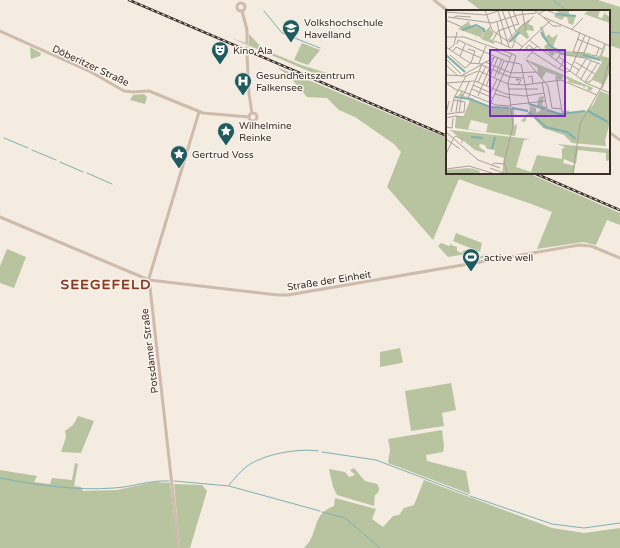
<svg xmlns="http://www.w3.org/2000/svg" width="620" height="548" viewBox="0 0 620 548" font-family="'Varela Round',sans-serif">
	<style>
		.green { fill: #b8c4a0 }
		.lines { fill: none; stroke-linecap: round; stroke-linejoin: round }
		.stream { stroke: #7fb0b2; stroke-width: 1 }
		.minor-tunnel { stroke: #cfc6bd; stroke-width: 3; stroke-dasharray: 3 1.5; stroke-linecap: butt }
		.minor { stroke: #cdbbac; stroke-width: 3 }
		.rail-casing { stroke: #3b302b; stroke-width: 2.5 }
		.rail { stroke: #fbf5ee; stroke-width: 1; stroke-dasharray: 3; stroke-linecap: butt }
		.labels { text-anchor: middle; stroke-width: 3; stroke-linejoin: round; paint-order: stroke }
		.poi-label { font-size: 10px; fill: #3b302b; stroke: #fbf5ee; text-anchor: start }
		.street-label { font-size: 10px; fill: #3b302b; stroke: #fbf5ee }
		.district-label { font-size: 14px; font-weight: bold; letter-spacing: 1px; fill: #8c3b22; stroke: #fbf5ee }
		.inset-river { fill: none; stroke: #7fb0b2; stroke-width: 2 }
		.inset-road { fill: none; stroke: #aaa098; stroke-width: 1 }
		.view { fill: #7b2cbf; fill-opacity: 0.15; stroke: #7b2cbf; stroke-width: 2 }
		.inset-edge { fill: none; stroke: #3b302b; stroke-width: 2 }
	</style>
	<rect width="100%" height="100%" fill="#f4ebe1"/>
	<path class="green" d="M467,0h131l22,7v42l-11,-4v-34h-127z
		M249,34l14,15 38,16 26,8 -2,5 -94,-40 18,6z
		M302,43l18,7 -12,15 -14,-5z
		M30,47l11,6 -1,3 -9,3z
		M277,67l170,71v35h81l92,40v12l-13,-5 -11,25 -13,-3 -46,7 15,-37c-31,-13 -62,-21 -93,-33l-26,61 -46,-53 14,-35 -7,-8 -39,-27 -16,-7 -12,-12 -20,-1 -18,-21z
		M144,94l3,3 -2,7 -15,-4 3,-5z
		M456,233l26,10 -2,9 -27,-11z
		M441,243l8,3 3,-3 -1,2 6,2v4l5,2 2,-3 15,7 8,-3 2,3 -19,3 -3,-6 -19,3 -10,-11z
		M7,249l19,8 -12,31 -14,-5v-17z
		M400,348l3,14 -2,1 -21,4v-15z
		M451,383l5,27 -14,3 2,13 -33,5 -6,-40z
		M78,416l16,5 -13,32 -20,-1 5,-15 -1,-6 8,-6z
		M442,430l2,16 -1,6 -17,3 1,6 39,10 4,23 -82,-31 2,-13 -2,-11z
		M75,463l3,1 -4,22 7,1 2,4 34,-1 37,-8 16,1 8,65h-178v-78l37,6 -3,6 16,2 2,-6 20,2z
		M354,468l11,13 12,3c3,5 3,8 -2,11l-1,11 -37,-11 -4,-8 -4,-18 16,3 4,5 6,-2 -5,-5z
		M424,480l128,48 32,5 36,-5v20h-316c16,-15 6,-33 30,-42l1,-8 41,11 -4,10 11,8 10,-11 6,-1 5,-7 10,-3z
		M174,484l28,1 5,6 -17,57h-10z"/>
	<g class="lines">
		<path class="stream" d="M553,0l14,11
			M264,11l18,22 38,15
			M609,32l11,1
			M4,138l24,10
			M32,150l24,10
			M60,162l23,10
			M87,173l25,11
			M322,452l54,8 92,35
			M0,478c37,7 76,13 114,10 19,-1 35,-8 55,-7
			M174,481l55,5 91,25
			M229,485c5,-6 11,-13 17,-18 17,-13 52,-19 72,-16
			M470,496l82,28 32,4 36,-5
			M322,512l23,6 35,30"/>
		<path class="minor-tunnel" d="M247,54v-12"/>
		<path class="minor" d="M434,0l14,11
			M237 7a4 4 0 1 1 8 0a4 4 0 1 1-8 0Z
			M242,11l5,19v12
			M0,31l91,41 33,19 9,1 16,-1 54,22 46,4
			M247,54l2,40 3,19
			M249 117a4 4 0 1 1 8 0a4 4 0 1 1-8 0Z
			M609,132l11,8
			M0,217l149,63 129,15h10l291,-50 12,1 29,12
			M179,548l-30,-270 50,-166"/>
		<g class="rail-casing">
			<path id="rail" d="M129,0l318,136
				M534,173l86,37"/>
		</g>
		<use href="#rail" class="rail"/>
	</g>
	<defs>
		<g id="university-pin" transform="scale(0.9)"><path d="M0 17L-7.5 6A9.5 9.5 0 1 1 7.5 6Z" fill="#1f5a5e" stroke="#fbf5ee"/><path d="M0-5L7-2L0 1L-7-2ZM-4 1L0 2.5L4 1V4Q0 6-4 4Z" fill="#fff"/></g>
		<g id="theatre-pin" transform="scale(0.9)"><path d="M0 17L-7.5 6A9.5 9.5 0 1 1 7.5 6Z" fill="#1f5a5e" stroke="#fbf5ee"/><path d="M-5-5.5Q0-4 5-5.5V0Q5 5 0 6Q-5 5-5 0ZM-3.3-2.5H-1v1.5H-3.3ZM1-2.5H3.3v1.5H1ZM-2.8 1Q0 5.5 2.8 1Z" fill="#fff"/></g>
		<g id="hospital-pin" transform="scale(0.9)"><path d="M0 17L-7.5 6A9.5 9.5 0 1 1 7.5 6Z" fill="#1f5a5e" stroke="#fbf5ee"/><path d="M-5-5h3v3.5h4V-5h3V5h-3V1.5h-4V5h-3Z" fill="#fff"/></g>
		<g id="sight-pin" transform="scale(0.9)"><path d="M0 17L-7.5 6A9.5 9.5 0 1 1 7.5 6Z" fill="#1f5a5e" stroke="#fbf5ee"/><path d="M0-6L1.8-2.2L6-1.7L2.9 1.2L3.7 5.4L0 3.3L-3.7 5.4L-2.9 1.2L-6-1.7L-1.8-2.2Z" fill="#fff"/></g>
		<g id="stadium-pin" transform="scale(0.9)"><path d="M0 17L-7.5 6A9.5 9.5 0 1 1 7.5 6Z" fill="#1f5a5e" stroke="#fbf5ee"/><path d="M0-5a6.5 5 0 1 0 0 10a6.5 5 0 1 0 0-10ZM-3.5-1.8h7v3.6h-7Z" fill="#fff"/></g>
	</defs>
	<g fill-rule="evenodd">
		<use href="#university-pin" x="291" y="28"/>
		<use href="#theatre-pin" x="220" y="50"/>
		<use href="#hospital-pin" x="243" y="81"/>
		<use href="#sight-pin" x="226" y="131"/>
		<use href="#sight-pin" x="179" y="154"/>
		<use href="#stadium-pin" x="471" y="257"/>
	</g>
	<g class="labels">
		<g class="poi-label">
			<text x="304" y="26">Volkshochschule<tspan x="304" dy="12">Havelland</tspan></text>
			<text x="233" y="54">Kino Ala</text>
			<text x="256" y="79">Gesundheitszentrum<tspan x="256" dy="12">Falkensee</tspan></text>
			<text x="239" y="129">Wilhelmine<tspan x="239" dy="12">Reinke</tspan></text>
			<text x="192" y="158">Gertrud Voss</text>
			<text x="484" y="261">active well</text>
		</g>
		<g class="street-label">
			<text transform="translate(91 65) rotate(25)" y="4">Döberitzer Straße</text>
			<text transform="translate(329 280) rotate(-9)" y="4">Straße der Einheit</text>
			<text transform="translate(149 351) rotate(-97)" y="4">Potsdamer Straße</text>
		</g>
		<g class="district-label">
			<text x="106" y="289">SEEGEFELD</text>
		</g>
	</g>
	<g transform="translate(446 10)">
		<rect width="164" height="164" fill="#f4ebe1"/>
		<path d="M109,0h14v6l7,-1 -3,10 -5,-2 1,-5 -1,3 -1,-4h-3l-2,3 -7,-3 -1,-4h5zM143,0h11l-2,7 4,1 4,-8 -1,4 5,3v6l-26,-9zM89,5l-7,9 5,2 1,5 -8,-1 3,7 -2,2 -6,-5 -3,1 -3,6 -7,1 7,-5 3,-8zM23,11l1,4 16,5 -6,7 -22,-8zM96,16l4,11 3,-3 3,4 6,-4 -5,13 12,4 24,2 7,4 4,-2 4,-11 2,1 -4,11 8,2v14l-8,18v-6l-9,-4 -4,3 -4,-1 6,-2 11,-18 -2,-2 -45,-7 -3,4 -8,-10 4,-4 -7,-7 2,-2 -3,-6zM43,18l5,5 -4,6 5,2 -1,3 -13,-5zM77,48l41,17 29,13 -2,3 -4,-1 1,-3 -3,-1 -1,3v-3l-1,2v-2l-15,-4 1,-2 -6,-4 -1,3 -7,1 1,-5 -10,-3 -4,7 -5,-7 1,-4zM16,81l1,5 9,2 10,7 14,3 3,-2 1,3 14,-1v19l2,-3 1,1 -2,11 -60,-8 1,-12 7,1 6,-14v-4l-11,-3zM25,110l17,4 -2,8 -18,-3zM154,81l10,4v27l-5,19 1,5 -34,-3 -8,-8 -21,-7 -10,-11 -6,-1 -2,6 -4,-1 9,-10v-5l6,2v5l4,-2 1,-4 -4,-1 2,-9 5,-1 -2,9 4,2 1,3 13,4 26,-3 7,-6zM4,120l80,9 -6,1 -8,27 15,5 6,-17 25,4v-10l3,-2 -8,-3 53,5v11l-4,1v-8l-28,-3 -2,14 -12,-5 -1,4 12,3 -2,8h-71l2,-16 -10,-3 1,-5 -8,-1 -2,-4 -5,-1 -1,3 6,4v2l-10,-3zM24,158v3l1,-3 9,3 -1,3h-33v-4z" fill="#b8c4a0" fill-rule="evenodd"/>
		<path class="inset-river" d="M110,4l20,2M16,20l14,-5 8,4v3M95,22l7,11M63,32l10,-10M102,34l13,9M0,45l19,17M137,45l17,5M9,87l15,2 20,8 19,1M83,94l16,5M66,98l16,3M101,100l13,4 25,-3M142,101l20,11M83,102l17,15 21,5 9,7M25,127l12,1M46,139l3,-12"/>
		<path class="inset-road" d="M39,0l7,20 15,11 15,-16 7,-4M56,0l10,27M62,0l8,22M67,0l6,15M76,0l4,21M88,0l9,7 67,29M52,1l11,36M0,2l40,3 12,-4M92,4l8,-4 8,3M2,7l44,6 26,-8 18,-2M6,8l5,-2 14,1M98,8l9,8h8M0,10l16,7M51,12l5,22M126,19l11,-11M134,23l-7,19 11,1 6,-16M0,27h18l48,17M34,28l10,-11M131,29l25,10M47,30l5,-9 20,-7M83,30l57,43 24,10M49,31l16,7M11,34l1,-4 47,21 15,3M0,37l24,16 12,1M66,38l3,-7 8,6M86,38l-3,2 -3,-2 3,-3 5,4M3,39l5,-4 3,-13M22,39l7,2 -4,12M73,40l32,-30M7,41l3,-4 25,11M50,41l14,6M86,42l27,17 8,3 3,-1M4,45l15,13 6,-5M146,45l4,1 3,-8M14,46l5,-12M113,47l20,13M81,48l10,-12M0,49l15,15M80,50l22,26 4,22 10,1M110,51l4,-7 25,4 15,6M39,52l26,11 25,-1M129,52l20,12M33,53l7,-17M75,54l8,40M0,55l11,10M36,55l28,12 13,1M113,59l7,-12M33,61l29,13 16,1 37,-5 36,15M124,61l15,-36M0,65l20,1 12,-5M52,65l6,-14M130,65l10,-16M15,66l20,-11M82,67l4,-1 1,8M48,68l8,-19M135,69l10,-18M111,70l5,32 7,-1M29,71l31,13 19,2 19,-3M32,72l8,-16M96,72l5,27M139,72l13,-19M0,73l28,-2M0,73l12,8M27,75l18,8M72,75l3,-5 -5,-1 2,2M40,76l12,-29M26,79l21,9M63,79h29M13,80l37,15 15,1M49,84l15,4M17,86l6,-14M32,86l16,-39M43,86l8,-17M22,88l14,-34 13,-7M64,95l36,-4M43,97l23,-53M5,102l3,-14 12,-22M10,102l2,-13M13,103l2,-14M0,104l18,-2 1,-10 -12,-2M0,104l3,-13M0,108l9,-2 8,1M0,117l6,1 1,-10M0,122l32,28 22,8M8,127l2,-1 7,4 -2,3M0,129l14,10M0,144l8,-17M46,155l2,-2 10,1M44,158l16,6M0,159l23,-3 26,8M61,163l-3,-11 9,-36 -5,-43 8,-27 -4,-2M127,164l7,-50 22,-38 8,-27"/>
		<path class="view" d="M44,40h75v66h-75z"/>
		<rect width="164" height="164" class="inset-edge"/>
	</g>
</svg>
